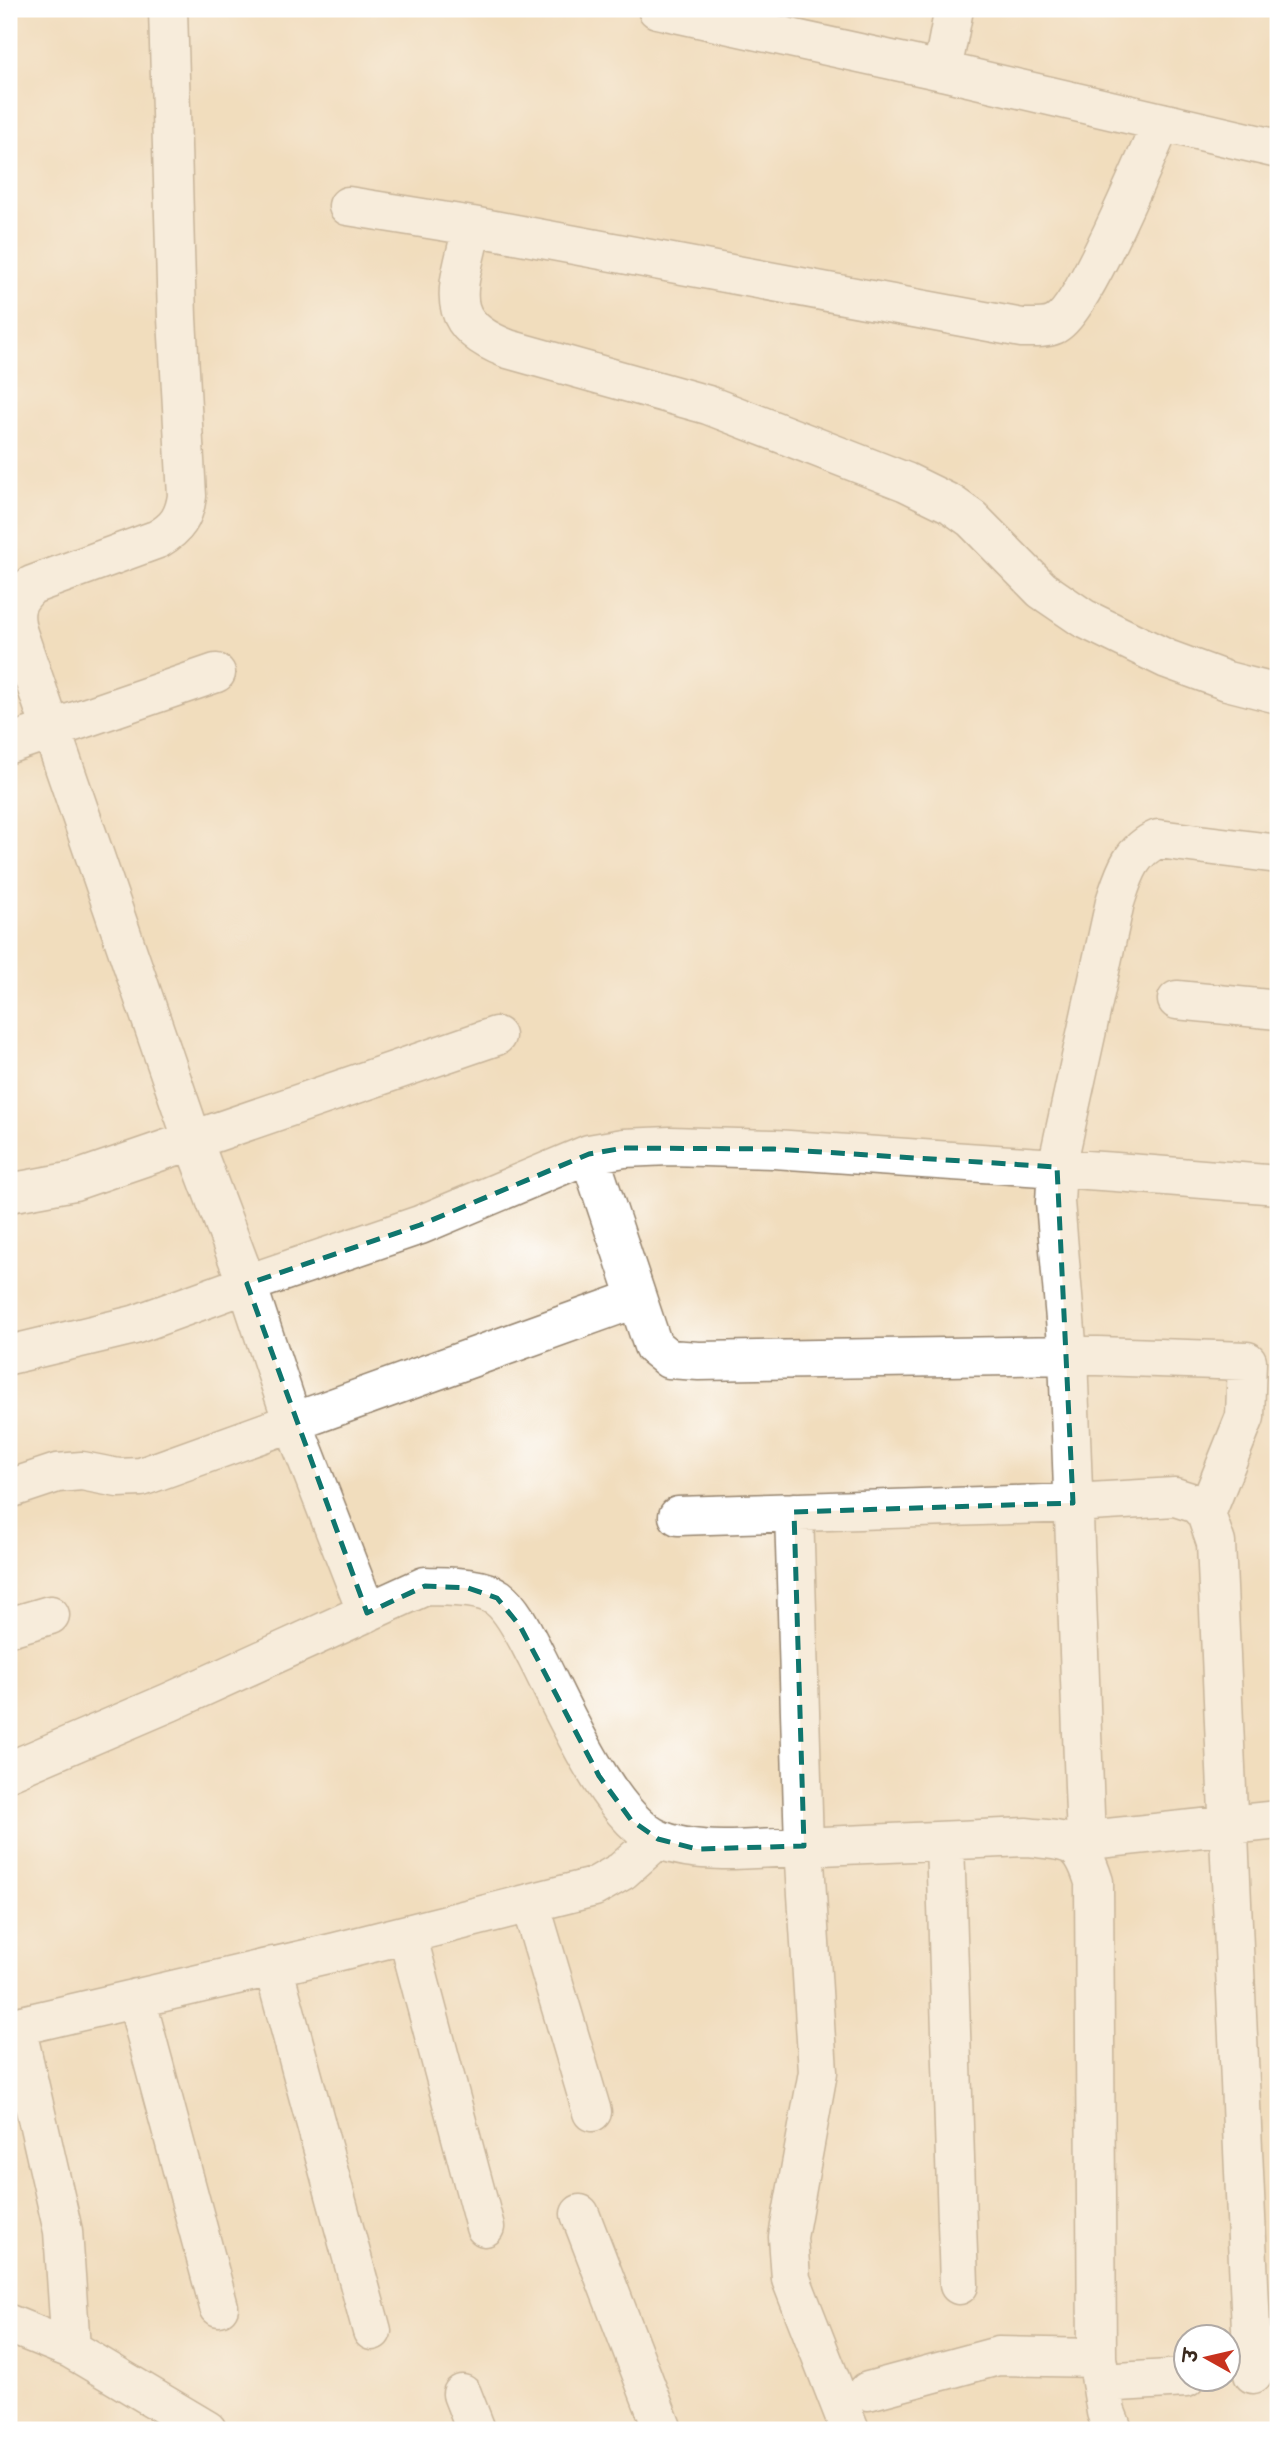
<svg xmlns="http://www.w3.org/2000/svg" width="1287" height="2439" viewBox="0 0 1287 2439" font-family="Mali,'Playpen Sans Deva',sans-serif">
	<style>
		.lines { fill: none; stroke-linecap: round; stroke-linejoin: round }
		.minor-casing { stroke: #96846e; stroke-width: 41 }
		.minor { stroke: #fff; stroke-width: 38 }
		.marked { fill: none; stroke: #0f766e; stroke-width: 5; stroke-dasharray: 14 9; stroke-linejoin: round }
	</style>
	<rect width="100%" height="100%" fill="#fff"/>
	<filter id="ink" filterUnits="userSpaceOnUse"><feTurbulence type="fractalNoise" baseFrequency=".0143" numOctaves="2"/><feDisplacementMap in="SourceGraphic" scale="14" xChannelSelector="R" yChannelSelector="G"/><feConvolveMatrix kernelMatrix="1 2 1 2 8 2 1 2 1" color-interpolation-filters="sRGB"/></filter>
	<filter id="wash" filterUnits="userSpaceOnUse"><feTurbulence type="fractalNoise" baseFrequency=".00686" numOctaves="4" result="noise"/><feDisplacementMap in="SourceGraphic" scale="28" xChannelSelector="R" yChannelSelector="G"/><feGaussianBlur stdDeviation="1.57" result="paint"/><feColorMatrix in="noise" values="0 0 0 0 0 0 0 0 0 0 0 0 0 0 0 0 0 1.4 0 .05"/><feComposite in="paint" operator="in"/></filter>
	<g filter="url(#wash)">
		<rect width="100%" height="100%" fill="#f1ddbd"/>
	</g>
	<g filter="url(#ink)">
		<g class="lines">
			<g class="minor-casing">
				<path id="minor" d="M168,9l9,309 10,178c-3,21 -10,32 -29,43l-126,46c-17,15 -20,26 -14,48l175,508 54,143 46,139 74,190
					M657,9l285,62 336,78
					M942,71l12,-62
					M348,206l124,20 550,102c10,0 23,1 32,-3 28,-12 92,-168 108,-203
					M472,226c-12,60 -35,96 36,123l200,56 198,77 45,22 21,15 70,71 41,28 84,41 60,22 51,13
					M9,744l207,-71
					M1177,1000l101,10
					M589,1154l64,192 16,13 30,2 369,-6 179,6 -2,56 -39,97
					M9,1193l65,-12 422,-145
					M9,1355l125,-30 113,-41 173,-59 169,-71 35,-6 46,-2 104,3 342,23 162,13
					M9,1489l48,-16 25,-2 36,7 23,-1 494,-178
					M794,1512l10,334 14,226 -30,165 3,42 59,151
					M678,1516l395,-13 102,-6 22,7 9,10 10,29 37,831
					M9,1627l41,-12
					M9,1771l161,-69 255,-116c21,1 55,-1 73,12 16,12 29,41 38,58 25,48 73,163 124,184 23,9 48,10 73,10l294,-13c42,5 53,0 67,45l3,476 9,54 7,18
					M1086,1841l-18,-486 -13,-153 2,-35 58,-265c9,-27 15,-51 43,-63l120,15
					M945,1842l14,443
					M1070,1842l208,-22
					M530,1903l62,209
					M407,1934l78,293
					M273,1966l99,365
					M136,1998l83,309
					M16,2026l47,205 8,118
					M9,2028l327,-76 258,-65 28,-16 36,-32
					M580,2214l83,216
					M9,2324l62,25 136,81
					M1101,2383l85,-5
					M868,2391l130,-35 99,2
					M462,2394l14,36"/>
			</g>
			<use href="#minor" class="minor"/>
		</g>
	</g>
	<path d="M0 0H1287V2439H0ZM624,1148l150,1 283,18 16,336 -279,9 10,334 -107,3 -39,-10 -27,-19 -32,-44 -79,-150 -23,-28 -29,-10 -43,-2 -58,27 -120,-329 173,-59 169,-71z" fill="#f1ddbd" fill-opacity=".55" fill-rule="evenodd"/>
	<path class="marked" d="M624,1148l150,1 283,18 16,336 -279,9 10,334 -107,3 -39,-10 -27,-19 -32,-44 -79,-150 -23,-28 -29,-10 -43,-2 -58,27 -120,-329 173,-59 169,-71z"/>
	<rect width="1287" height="2439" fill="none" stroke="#fff" stroke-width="35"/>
	<g transform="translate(1207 2358) rotate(278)"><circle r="33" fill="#ffffff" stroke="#b1aaa5" stroke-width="2"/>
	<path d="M0-5L12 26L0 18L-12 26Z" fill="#c8321e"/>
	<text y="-10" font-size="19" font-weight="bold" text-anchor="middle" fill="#3b2a1e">उ</text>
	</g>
</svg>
